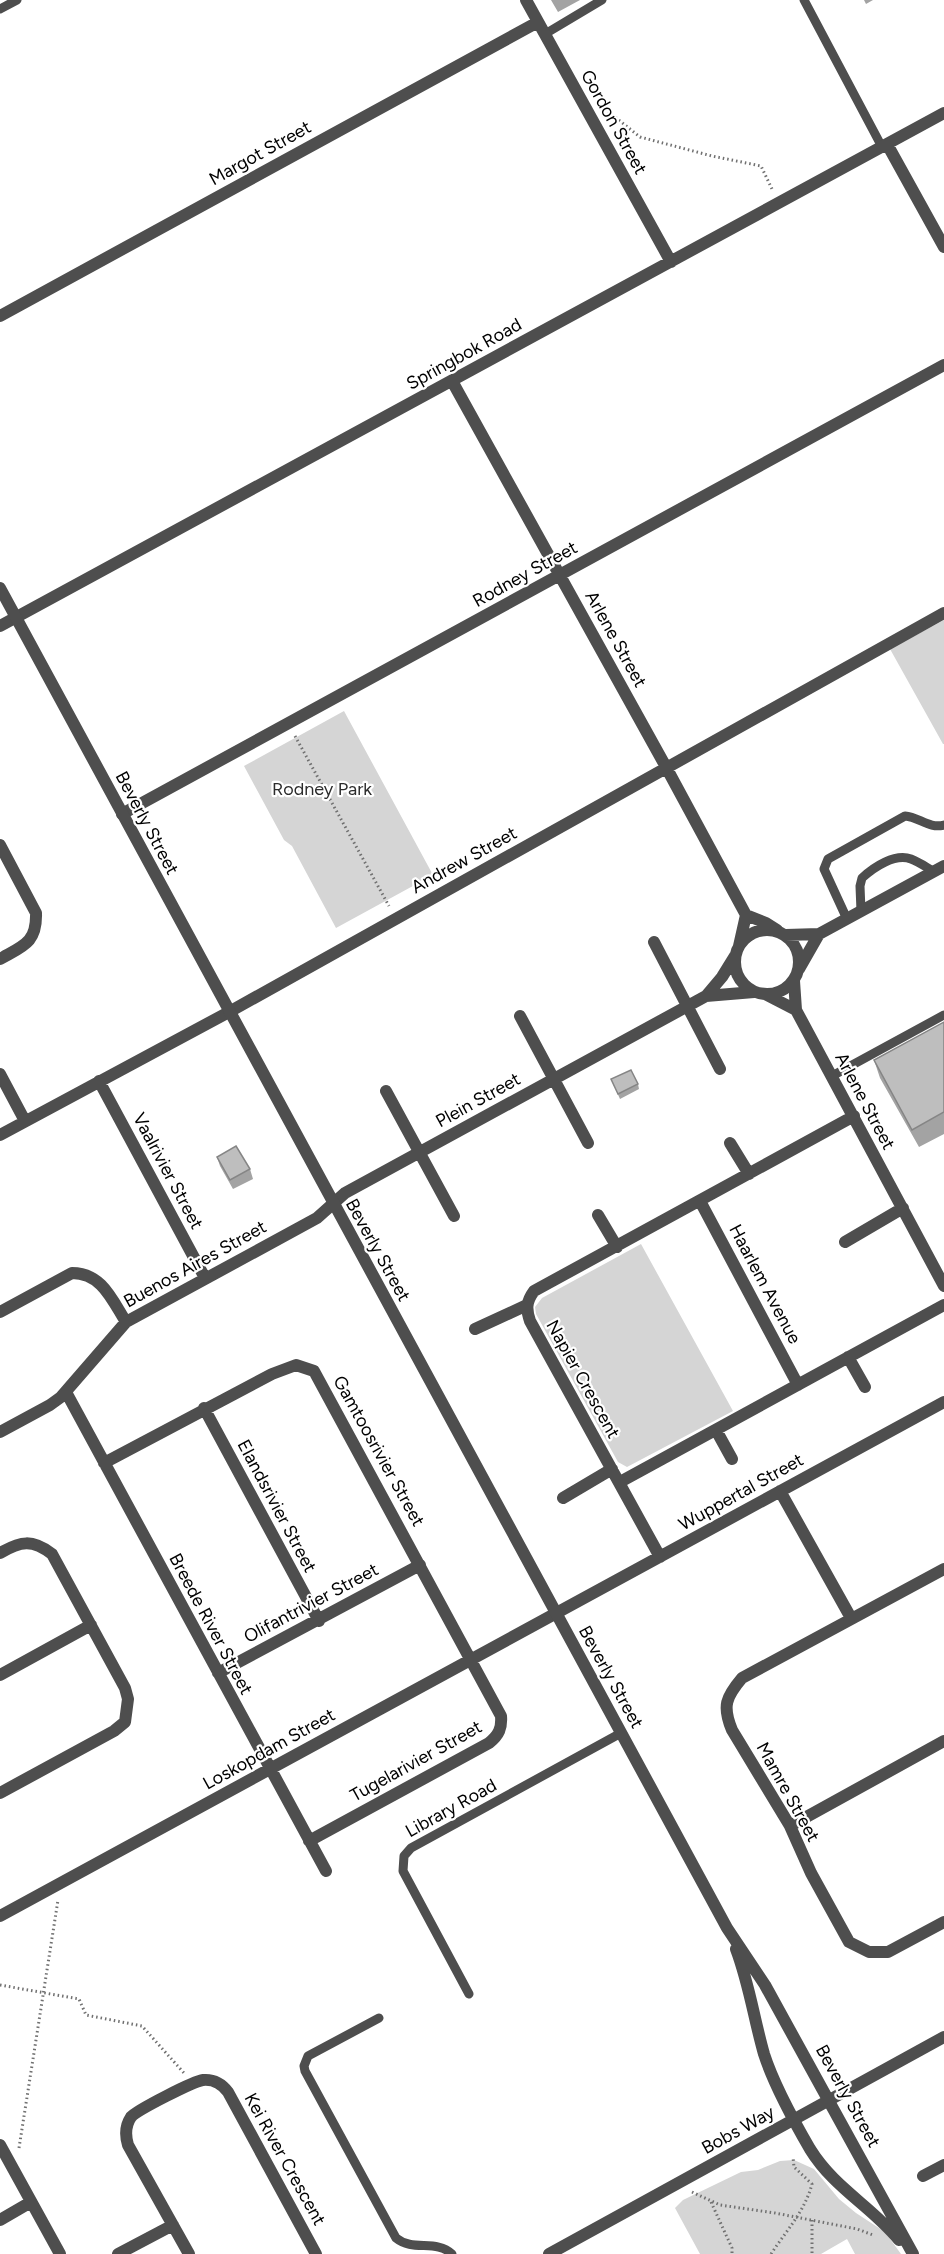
<svg xmlns="http://www.w3.org/2000/svg" width="944" height="2254" viewBox="0 0 944 2254" font-family="Figtree,sans-serif">
	<style>
		.green { fill: #d5d5d5 }
		.lines { fill: none; stroke-linecap: round; stroke-linejoin: round }
		.path { stroke: #707070; stroke-width: 3; stroke-dasharray: 1.5 3; stroke-linecap: butt }
		.service { stroke: #4e4e4e; stroke-width: 9 }
		.minor { stroke: #4e4e4e; stroke-width: 12 }
		.tertiary { stroke: #4e4e4e; stroke-width: 12 }
		.wall { fill: #a3a3a3 }
		.building { fill: #bebebe; stroke: #858585; stroke-width: 1.5 }
		.labels { text-anchor: middle; stroke-width: 4.5; stroke-linejoin: round; paint-order: stroke }
		.street-label { font-size: 18px; fill: #000; stroke: #fff }
		.park-label { font-size: 18px; fill: #2c2c2c; stroke: #fff }
	</style>
	<rect width="100%" height="100%" fill="#fff"/>
	<path class="green" d="M944,620v124h-1l-53,-95z
		M344,711l89,164 -97,53 -44,-82 -8,-6 -40,-74z
		M641,1244l92,167 -106,56 -9,-5 -82,-148 -1,-7 7,-9z
		M794,2160l20,9 25,30 17,14 29,19 16,22h-46l-8,-15 -26,15h-121l-25,-46 8,-8 58,-28 17,-2 22,-9z"/>
	<g class="lines">
		<path class="path" d="M607,114l8,3 25,20 72,19 49,10 11,23
			M295,736l94,170
			M0,1985l79,14 7,16 56,11 42,47
			M19,2148l39,-248
			M692,2192l28,13 55,8 82,16 16,6
			M711,2202l21,46v6
			M812,2220v34
			M771,2254c15,-23 34,-43 41,-70l-18,-17 -1,-10"/>
		<path class="service" d="M804,0l78,147
			M0,9l17,-9
			M545,34l57,-34
			M861,911l-1,-25 2,-8c12,-11 33,-25 49,-19 8,3 15,8 22,12
			M847,919l-23,-50 4,-10 77,-43c14,1 24,13 39,9
			M832,1076l112,-61
			M469,1994l-66,-123 1,-15 7,-8 210,-115
			M379,2018l-71,38 -4,10 1,5 91,167c17,14 40,1 56,16"/>
		<path class="minor" d="M526,0l145,262
			M887,144l57,103
			M0,316l538,-294
			M452,381l214,386 80,148 -7,31
			M0,626l944,-513
			M122,814l822,-449
			M0,845l36,68c1,30 -13,33 -36,46
			M746,915l20,8 11,7
			M735 962a32 32 0 1 1 64 0a32 32 0 1 1-64 0Z
			M786,935l33,-1
			M654,942l66,127
			M799,969l20,-35 125,-68
			M794,981l2,29 148,276
			M765,994l31,16
			M706,996l16,-19 13,-21
			M520,1016l68,127
			M0,1074l25,47
			M99,1081l106,197
			M386,1091l68,125
			M0,1135l229,-123 715,-399
			M730,1143l19,31
			M700,1201l98,184
			M598,1215l19,32
			M845,1242l58,-34
			M0,1312l72,-39c30,0 40,27 54,49
			M475,1329l52,-24
			M848,1357l17,30
			M66,1392l260,479
			M204,1408l115,213
			M716,1430l16,29
			M0,1432l50,-27 11,-8 65,-75 191,-104 28,-25 361,-197 48,-4
			M104,1463l168,-89 24,-9 18,6 187,345c1,12 -2,19 -12,27l-180,98
			M620,1482l324,-177
			M780,1491l71,127
			M563,1498l49,-29
			M0,1553c21,-12 32,-14 52,1l73,134 3,11 -3,23 -11,9 -114,62
			M660,1557l-130,-236c-4,-12 -4,-19 4,-30l320,-175
			M944,1569l-202,109c-16,19 -20,28 -10,52l58,96 21,47 38,69 20,10h19l56,-30
			M218,1673l202,-108
			M0,1675l91,-50
			M790,1826l154,-85
			M0,1916l944,-514
			M0,2145l60,109
			M923,2176l21,-11
			M0,2220l31,-18
			M118,2254l55,-29
			M189,2254l-61,-109c-3,-10 -3,-19 3,-28 6,-7 63,-36 72,-37 11,-1 19,4 25,12l88,162"/>
		<path class="tertiary" d="M0,588l727,1340 38,57 148,269
			M736,1949c13,34 18,70 28,105 9,28 31,69 46,95 24,39 61,57 89,91
			M549,2254l395,-217"/>
	</g>
	<path class="wall" d="M551,0h29l-22,12z
		M864,0h9l-7,4z
		M944,1022v112l-25,13 -39,-69 -6,-18z
		M611,1079l27,5 1,5 -19,10z
		M217,1157l33,12 3,10 -20,10 -13,-23z"/>
	<path class="building" d="M944,1022v90l-32,18 -38,-70z
		M631,1070l7,14 -20,10 -7,-15z
		M236,1146l14,23 -20,11 -13,-23z"/>
	<g class="labels">
		<g class="street-label">
			<text transform="translate(614 122) rotate(61)" y="6">Gordon Street</text>
			<text transform="translate(260 153) rotate(-29)" y="6">Margot Street</text>
			<text transform="translate(464 354) rotate(-29)" y="6">Springbok Road</text>
			<text transform="translate(525 574) rotate(-29)" y="6">Rodney Street</text>
			<text transform="translate(616 639) rotate(61)" y="6">Arlene Street</text>
			<text transform="translate(147 823) rotate(62)" y="6">Beverly Street</text>
			<text transform="translate(464 860) rotate(-29)" y="6">Andrew Street</text>
			<text transform="translate(478 1100) rotate(-29)" y="6">Plein Street</text>
			<text transform="translate(865 1101) rotate(62)" y="6">Arlene Street</text>
			<text transform="translate(168 1171) rotate(62)" y="6">Vaalrivier Street</text>
			<text transform="translate(378 1250) rotate(61)" y="6">Beverly Street</text>
			<text transform="translate(195 1264) rotate(-29)" y="6">Buenos Aires Street</text>
			<text transform="translate(765 1284) rotate(62)" y="6">Haarlem Avenue</text>
			<text transform="translate(583 1379) rotate(61)" y="6">Napier Crescent</text>
			<text transform="translate(379 1451) rotate(61)" y="6">Gamtoosrivier Street</text>
			<text transform="translate(741 1492) rotate(-29)" y="6">Wuppertal Street</text>
			<text transform="translate(277 1506) rotate(62)" y="6">Elandsrivier Street</text>
			<text transform="translate(311 1603) rotate(-28)" y="6">Olifantrivier Street</text>
			<text transform="translate(211 1624) rotate(62)" y="6">Breede River Street</text>
			<text transform="translate(611 1677) rotate(61)" y="6">Beverly Street</text>
			<text transform="translate(269 1749) rotate(-29)" y="6">Loskopdam Street</text>
			<text transform="translate(416 1761) rotate(-29)" y="6">Tugelarivier Street</text>
			<text transform="translate(788 1792) rotate(61)" y="6">Mamre Street</text>
			<text transform="translate(451 1808) rotate(-29)" y="6">Library Road</text>
			<text transform="translate(848 2096) rotate(61)" y="6">Beverly Street</text>
			<text transform="translate(738 2130) rotate(-29)" y="6">Bobs Way</text>
			<text transform="translate(285 2159) rotate(61)" y="6">Kei River Crescent</text>
		</g>
		<g class="park-label">
			<text x="322" y="795">Rodney Park</text>
		</g>
	</g>
</svg>
